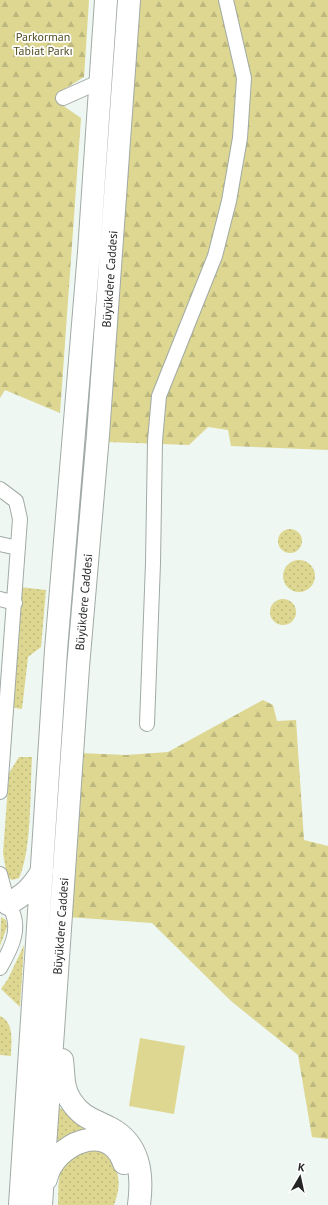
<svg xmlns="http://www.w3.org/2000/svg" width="328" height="1205" viewBox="0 0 328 1205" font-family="'PT Sans',sans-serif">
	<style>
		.green { fill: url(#green-dots) }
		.forest { fill: url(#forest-firs) }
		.pitch { fill: #ddd791 }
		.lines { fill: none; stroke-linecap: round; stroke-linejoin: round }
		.minor-casing { stroke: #a1aaa4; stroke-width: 16 }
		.primary-casing { stroke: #a1aaa4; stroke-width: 24 }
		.minor { stroke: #fff; stroke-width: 14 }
		.primary { stroke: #fff; stroke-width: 22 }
		.labels { text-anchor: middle; stroke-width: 3.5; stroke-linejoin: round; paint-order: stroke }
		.park-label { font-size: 12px; fill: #524e23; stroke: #fff }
		.street-label { font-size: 12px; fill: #232624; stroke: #fff }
	</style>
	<defs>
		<pattern id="green-dots" width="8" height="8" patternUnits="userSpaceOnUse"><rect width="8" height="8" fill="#ddd791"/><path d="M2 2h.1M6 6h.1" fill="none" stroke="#bdb87d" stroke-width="1.8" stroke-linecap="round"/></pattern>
		<pattern id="forest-firs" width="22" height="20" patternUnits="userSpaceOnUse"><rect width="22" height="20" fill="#ddd791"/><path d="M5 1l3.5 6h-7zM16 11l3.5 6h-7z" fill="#bdb87d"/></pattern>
	</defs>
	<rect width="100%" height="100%" fill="#eef7f1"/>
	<path class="green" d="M278 541a12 12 0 1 1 24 0a12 12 0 1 1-24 0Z
		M283 576a16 16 0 1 1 32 0a16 16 0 1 1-32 0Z
		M20,587l26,3 -5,57 -13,10 -6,52 -13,-2z
		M270 612a13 13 0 1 1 26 0a13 13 0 1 1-26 0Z
		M19,757h13c-2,33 0,93 -13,121l-7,2 -5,-4 -4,-23 6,-80z
		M1,917l5,3 1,7 -7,19z
		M24,945l-4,62 -19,-18 7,-10z
		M0,1016c15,7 11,26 11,40l-11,-1z
		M58,1106l10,9 24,15 -35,16z
		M93,1148c25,10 31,32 21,57h-56c1,-16 -2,-41 14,-50 5,-4 14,-5 21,-7z"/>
	<path class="forest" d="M0,0h89l-5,77 -23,14 4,16 16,11 -21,295 -55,-23 -5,8z
		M138,0h190v450l-97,-4 -3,-16 -20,-3 -19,18 -81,-3z
		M263,700l10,5 4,16 19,-1 8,120 24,6v293l-16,-2 -14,-82 -67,-54 -79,-78 -84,-6 12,-164 46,2 42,-3z"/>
	<path class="pitch" d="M140,1038l45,8 -11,68 -45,-8z"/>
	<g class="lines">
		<g class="minor-casing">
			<path id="minor" d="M63,98l38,-17
				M0,489l16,12 4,18 -20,273
				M0,544l18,4
				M0,599l15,4
				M147,724l6,-161 2,-122 4,-45 56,-140 14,-55 11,-63 4,-60 -18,-78
				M0,874l8,30
				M0,968c12,-21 23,-42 8,-64h-6"/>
		</g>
		<g class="primary-casing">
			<path id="primary" d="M8,904c16,-9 25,-17 34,-33
				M62,1060c2,14 0,28 9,41 11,17 22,18 39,27 30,16 33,46 29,77
				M46,1179c8,-36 63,-59 78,-16
				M20,1205l36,-555 33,-398 17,-252
				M41,1205l37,-538 20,-232 31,-435"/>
		</g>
		<use href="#minor" class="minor"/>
		<use href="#primary" class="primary"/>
	</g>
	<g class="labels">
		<g class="park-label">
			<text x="43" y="41">Parkorman<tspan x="43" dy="14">Tabiat Parkı</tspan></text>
		</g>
		<g class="street-label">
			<text transform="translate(110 279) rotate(-86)" y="4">Büyükdere Caddesi</text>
			<text transform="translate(84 602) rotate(-85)" y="4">Büyükdere Caddesi</text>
			<text transform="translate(61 926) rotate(-86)" y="4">Büyükdere Caddesi</text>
		</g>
	</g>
	<g transform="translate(300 1177) rotate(9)" stroke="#ffffff" stroke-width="3" paint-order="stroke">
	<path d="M0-3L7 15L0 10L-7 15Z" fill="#232624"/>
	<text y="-6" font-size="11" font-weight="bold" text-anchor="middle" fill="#232624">K</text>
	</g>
</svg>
